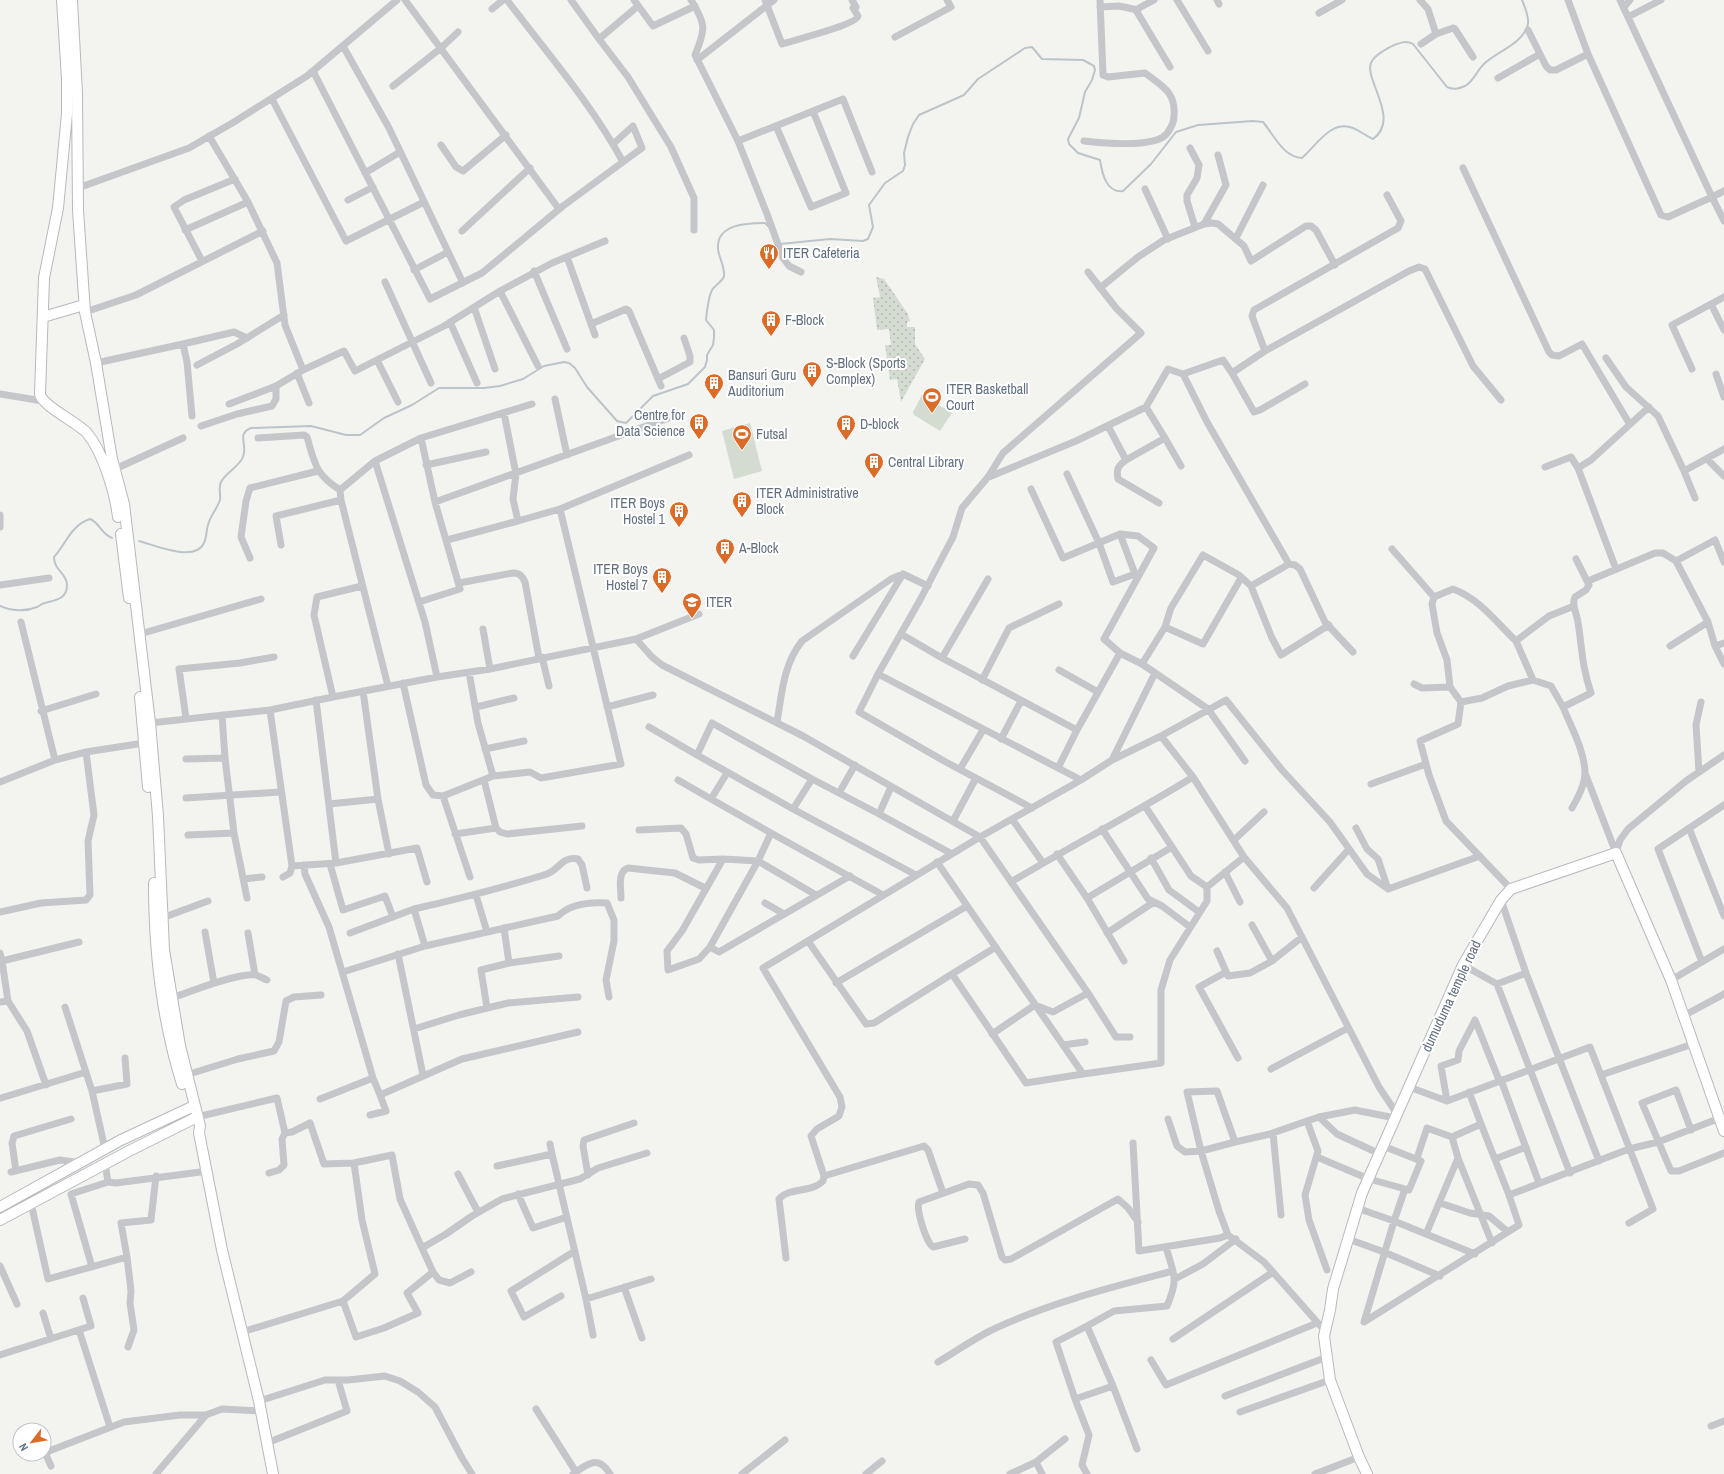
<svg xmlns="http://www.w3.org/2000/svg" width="1724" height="1474" viewBox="0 0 1724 1474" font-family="'Archivo Narrow',sans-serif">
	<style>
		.grass { fill: url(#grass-dots) }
		.pitch { fill: #d4dbd1 }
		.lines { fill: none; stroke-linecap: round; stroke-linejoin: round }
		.stream { stroke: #bcc4c9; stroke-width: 2 }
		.secondary-casing { stroke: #b6b9be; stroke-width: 12 }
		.street { stroke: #c4c6ca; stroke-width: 7 }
		.secondary { stroke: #fff; stroke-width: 10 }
		.labels { text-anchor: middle; stroke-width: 4; stroke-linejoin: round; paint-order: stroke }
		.poi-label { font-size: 14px; fill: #647080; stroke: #fff; text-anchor: start }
		.street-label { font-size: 14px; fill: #647080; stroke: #fff }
	</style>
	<defs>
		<pattern id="grass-dots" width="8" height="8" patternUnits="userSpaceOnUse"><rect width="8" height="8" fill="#d4dbd1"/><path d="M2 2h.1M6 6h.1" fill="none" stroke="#b0b6af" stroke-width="1.8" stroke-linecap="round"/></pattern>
	</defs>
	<rect width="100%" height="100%" fill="#f3f4f0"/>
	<path class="grass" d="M876,277l8,2 24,35 2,7 -3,1v5h8v17l10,15 -24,43 -4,-23 -7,1 -5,-35h6l-2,-16 -12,1 -4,-32 7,-1z"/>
	<path class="pitch" d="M922,395l30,18 -12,18 -26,-16 -1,-3z
		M750,423l12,48 -28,8 -12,-48z"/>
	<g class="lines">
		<path class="stream" d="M780,244l50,-5 33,2 5,-2 5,-12 -4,-22 16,-22 18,-12 2,-6 -1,-12 4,-16 5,-13 6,-9 45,-20 14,-16 47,-31 7,-1 10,12 41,1 11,6 1,4 -3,10 -7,12 -6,26 -11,21 1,5 9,9 22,7c2,13 6,33 23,31l28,-27 25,-32 22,-7 55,-4 10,1c11,13 20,35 39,36 14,-12 29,-39 51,-30 7,3 13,8 20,11 28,-20 -9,-59 -2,-76 3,-8 14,-13 21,-17 7,-3 14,-6 21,-2l34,43c7,3 11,2 18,-1 9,-5 11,-14 18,-21 10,-12 41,-21 45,-41 1,-8 -3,-17 -6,-24
			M139,541c15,4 56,22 65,2 3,-6 2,-12 4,-18 2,-9 9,-16 12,-25 1,-6 -2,-12 1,-18 5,-10 18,-15 22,-25 5,-13 -7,-23 8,-29l60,-2 35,9h14l24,-17 28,-13 27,-17h45l16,-2 23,-7 21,-13 20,-4 5,1 6,5 12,19 30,34 9,2 27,-27 35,-12 17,-17 2,-7v-5l6,-10 1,-7v-8l-8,-10c1,-9 2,-22 6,-30 3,-5 11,-9 12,-14 1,-9 -5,-18 -6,-27 -2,-25 29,-26 47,-26l3,3
			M0,606c12,5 25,6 37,1 3,-1 5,-4 8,-4 11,-3 22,-4 22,-18 0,-12 -13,-14 -13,-28 12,-13 17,-32 36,-38 10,4 10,14 22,19"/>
		<g class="secondary-casing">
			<path id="secondary" d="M62,0l5,79v35l-9,94 -14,70 -4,116c2,12 37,28 47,39 16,19 28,59 31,84
				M72,0l5,93 1,117 7,102 11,51 16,96 12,45 26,219 8,93 6,134 16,96 20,80 -1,7 23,117 37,151 14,73
				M43,317l41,-12
				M121,534l8,64
				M140,697l8,90
				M154,883c0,67 8,137 28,201
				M0,1207l121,-67 73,-34
				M0,1220l129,-69 68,-34
				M1367,1474l-8,-17 -29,-77 -6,-44 6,-26 3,-21 29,-96 101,-228 38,-65 10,-11 105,-36 55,127 53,151"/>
		</g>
		<path class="street" d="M405,0l154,209
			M507,0c40,53 84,103 116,162
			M571,0l28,39
			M634,0l19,26 42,-20
			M691,0c15,24 15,29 4,55l43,86 29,73 16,44 6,8 12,6
			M765,0l17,44c12,-4 74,-19 76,-28l-5,-8 3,-1 -4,-7
			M1154,0l-15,8 -2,4 33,55
			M1177,0l31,51
			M1217,0l2,4
			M1420,0l8,9 8,25
			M1568,0l20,54 73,161 7,2 44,-20 12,24
			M1620,0l92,197 12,-6
			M638,6l-39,33 29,38 43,70 23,51v32
			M1100,7l19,-1 19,4
			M1624,7l6,-7
			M492,9l11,-9
			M1319,13l23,-13
			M1628,17l33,-17
			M1528,30l18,36 4,4h6l32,-16
			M895,37l56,-30 -4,-7
			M1421,44l15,-10 17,-6 2,1 18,28
			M343,46l46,82 74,155
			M697,60l77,-60
			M313,71l117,228 52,-26 81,-67 79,-58 -9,-22 -20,18
			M1498,78l42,-24
			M393,86l48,-38 17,-16
			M272,99l74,142 78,-39
			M776,126l35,81 35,-14 -33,-82
			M209,136l39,66 29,61 8,62 18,45 41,-19 11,20 89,-45 56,-35 38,75
			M738,141l105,-42 29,73
			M1084,141c18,2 63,6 79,-4 6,-4 11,-14 11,-21 2,-24 -12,-30 -29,-43l-37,4 -5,-2 -3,-75
			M441,145l15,22 7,4 43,-36
			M1190,148l9,17 -2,13 -10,17v6l8,26
			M1463,168l86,184 3,3 7,1 23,-12 47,79
			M365,173l35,-21
			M78,188l111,-40 45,-26 73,-46 90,-76
			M1145,189l23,50
			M348,200l25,-13
			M1204,224l22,-39 -8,-30
			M185,230l63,-28
			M462,231l68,-63
			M1236,238l27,-53
			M567,257l28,78
			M202,261l-28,-54 10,-7 51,-21
			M414,270l34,-18
			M534,271l33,78
			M385,282l46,101
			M1100,288l38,-31 26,-17 40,-16 8,-1 6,1 26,22 7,15 55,-35h5l5,4 19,35
			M500,291l52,-28 53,-22
			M1711,304l13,26
			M474,307l21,62
			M85,312l51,-17 127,-64
			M450,322l27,61
			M591,324l35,-15 3,2 32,75
			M183,344l51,-12 13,6
			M1265,351l-13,-35 2,-6 144,-82 3,-7 -14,-26
			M1606,358l20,29 32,29 26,55 11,27
			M377,360l21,42
			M96,363l87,-19 4,18 5,54
			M197,365l40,-21 47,-29
			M1692,369l-20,-44 52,-28
			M297,373l12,30
			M1232,373l22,39 6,-2 45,-26
			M1183,374l24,48 82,142 6,1 5,4 25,53 28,30
			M1716,374l8,23
			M658,379l32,-17v-6l-6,-18
			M0,394l43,7
			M555,399l12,56
			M229,404l47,-18 27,-16
			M201,426l36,-12 35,-8 4,-7v-13
			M1108,426l18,34c-8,6 -10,9 -8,19l41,24
			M258,438l46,-3 3,2c8,27 8,37 33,53
			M421,438l14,64 242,-87
			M1165,438l16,28
			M1707,459l17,17
			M1126,460l39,-22 -19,-31
			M375,461l50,161 12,55
			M426,465l60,-13
			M1545,467l26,-10 7,11 13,-8 58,-53
			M1578,468l38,101
			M115,469l68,-31
			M1684,471l40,-22
			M1067,474l32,69 14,39 22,-8 -15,-40
			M989,477l87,-36 70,-34 22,-38 15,5 40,-14 9,13 33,-22 144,-80 10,-4 6,2 48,97 28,34
			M1031,489l32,69 57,-24 18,2 16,12 -50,91 16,14
			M0,515v12
			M518,521l42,-12
			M447,540l71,-19 -5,-22 3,-25 -12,-61
			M281,545l-5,-29 65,-16
			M1392,549l42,48
			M250,558l-9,-21 5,-36 4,-13 68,-17
			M1676,561l39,-21 9,22
			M1588,581l67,-28h8l13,8 32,61 7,24
			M459,583l54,-10c7,0 9,3 12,9l14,76
			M0,585l49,-7
			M1251,586l21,52 9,17 48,-30
			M419,602l41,-13 -25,-87
			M1165,627l38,17 38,-66
			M483,629l7,40
			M140,634l121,-35
			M901,634l41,24 46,-79
			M636,639l63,-25
			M1516,641l17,39
			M1724,643l-9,3 9,18
			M1670,646l38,-24
			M853,656l50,-82
			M542,657l7,29
			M942,658l135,72
			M1142,664l23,-37 6,-19 32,-53 36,20 12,11 38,-22
			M1059,670l39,22
			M469,672l9,51 15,53 37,-4 11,6 80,-14 -61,-255 129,-54
			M878,674l-19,38 85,49 88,47
			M982,680l27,-52 50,-24
			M403,683l23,102 7,10 10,1
			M1414,684l8,4 28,-1
			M388,686l-47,-186 -1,-10 35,-29 46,-23 111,-34
			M333,697l-19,-82 3,-18 45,-11
			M316,700l20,163
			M1461,702l21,-4 26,-12 25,-6 18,6 12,21
			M476,707l38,-9
			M607,707l46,-12
			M270,710l22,156 44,-3 81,-15 10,34
			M41,711l55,-17
			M222,715l3,43 9,75 13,65
			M186,718l-7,-49 61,-6 34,-6
			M777,722c5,-29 6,-57 25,-81l89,-62 12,-5 25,12
			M150,723l120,-13 63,-13 104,-20 53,-8 146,-30 16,18 10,8 141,71 177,101 101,-57 31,-20 49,-24 32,41 51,80 43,51 92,179 18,27
			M649,727l48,28
			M1161,736l65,-36 56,70 48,52 37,52 21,15
			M1001,739l20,-38
			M485,749l39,-8
			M86,752l58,-9
			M186,759l39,-1
			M1112,760l43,-87
			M855,765l-16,28 -27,-14 -19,30 123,66
			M1058,768l19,-38 43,-77 22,11 66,45 37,52
			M960,769l23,-39
			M1699,772l-3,-47 5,-23
			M727,773l-16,26 60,34
			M1585,773l31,80
			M484,780l12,48 4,4 7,2 75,-8
			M678,780l33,19
			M1081,780l-203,-106 42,-74 33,-63 9,-29 26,-31 15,-24 138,-120 -25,-25 -28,-36
			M0,782l55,-22
			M1371,784l55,-20
			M839,793l40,21 12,-27
			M186,798l94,-6
			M378,799l11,55
			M329,804l49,-5 -15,-108
			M1145,806l46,70 16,11 37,-30
			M1572,808c6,-11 13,-23 13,-36 -1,-23 -14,-45 -22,-65l28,-14c-9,-26 -9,-45 -13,-71 -1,-8 -7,-17 -3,-25l11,-7 3,-5 -13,-26
			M793,809l-96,-54 15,-32 100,56
			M879,814l73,40
			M1012,819l31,44
			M953,821l23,-43
			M1356,828l11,21 11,10 10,30 92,-33
			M1689,828l35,88
			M1102,829l46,70 14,7 28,21
			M639,830l42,-2 5,6 7,24 6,2 24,-1
			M455,834l41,-6
			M188,835l46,-2
			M1234,840l30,-28
			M1616,853l4,-13 8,-11 58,-48 38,-26
			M1057,854l30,44 37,63
			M1151,858l18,32 30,22
			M330,864l13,46 42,-14 8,21
			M304,865l1,9 24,53 44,151 7,17 82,-36 116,-27
			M1225,872l15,30
			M850,876l-131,76 -9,-5 48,-86 13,-28 112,62
			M283,877l7,-4 2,-7
			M470,877l-27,-81 50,-20
			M243,879l19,-2
			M1011,882c60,-36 122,-68 182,-105
			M1314,888l35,-39
			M1511,889l-65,-68 -17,-46 -9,-34 38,-17 3,-22 -11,-15 -3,-27 -10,-27 -5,-29 2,-7 19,-8c27,10 43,33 63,52l33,-25 25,-10
			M476,895l11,37
			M621,898c0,-10 -4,-26 7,-30l47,5 30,15
			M1087,898l85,-51
			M1501,900l25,73 73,188
			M765,903l19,11
			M0,912l41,-9 45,-3 4,-5 -2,-54 6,-26 -8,-63 -31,8 -34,-138
			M162,918l46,-17
			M205,932l9,51
			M248,933l7,42
			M350,933l64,-24
			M1107,933l47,-31
			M808,941l58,83 8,-1 78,-49 74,109 57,-9 -146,-212
			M425,946l-11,-37c44,-10 87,-21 130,-34 16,-4 16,-19 34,-16l4,6 5,23
			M710,947l-11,12 -31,11 -1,-19 15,-20 41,-72 35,2 58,34
			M1217,951l11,25 22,-3 22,-12 -20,-36
			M0,953l2,8
			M398,954l25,121
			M1272,961l30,-24
			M1702,962l-44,-113 66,-44
			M509,963l50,-7
			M1463,965l34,19 29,-11
			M343,972l82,-26 133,-30c12,-12 33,-14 49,-13l7,17v21l-8,39 3,17
			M1226,972l-27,15 39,71
			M952,974l44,-27
			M1671,980l53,-31
			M836,983l131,-77
			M1497,984l73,189
			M1088,993l28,44h14
			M172,998c17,-6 67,-26 84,-23 3,1 8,4 11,5
			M8,1001l-6,-40 77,-19
			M0,1002l8,-1 19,30 19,54
			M65,1007l27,84 13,58
			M487,1008l-6,-38 28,-7 -5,-35
			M1683,1016l41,-22
			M414,1029l45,-14 49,-12 70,-6
			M1063,1045l22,-3
			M1271,1069l77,-41
			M1083,1074l78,-11v-73l9,-30 37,-59v-14
			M186,1075l52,-16 36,-8 5,-9 7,-41 8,-4 27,-2
			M1601,1075l92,-31
			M1501,1080l38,103
			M1409,1087l38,14 143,-54 63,162 -24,14
			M92,1091l35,-7 -2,-26
			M1,1098l85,-26
			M320,1099l53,-21
			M1447,1101l-6,-35 17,-6 1,-9 16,-31 24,60
			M370,1115l16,-4 -6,-16
			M197,1117l80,-19 8,35 7,-1 18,-9 14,41 30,-1 38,-8 8,44 22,49 24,-14 26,-18 30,-17 78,-20 18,-11 49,-15
			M1319,1117l18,17 43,20
			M1307,1121l12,-4 36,-7 40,8
			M1481,1124l28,71
			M1691,1130l-15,-40 -34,13 29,68h8l45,-18
			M1273,1133l8,82
			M1452,1137l29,-13 -12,-32
			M1235,1142l35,-8 37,-13 11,30 -13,44 4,25 18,50
			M1133,1143l6,108 81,-13 8,-3 -9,-24 -18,-60 -14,-59 30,-1 18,51 -34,9 -16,1 -8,-6 -9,-27
			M550,1144l2,10
			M1317,1157l52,22 40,11 12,-29 -38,-15
			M1417,1158l10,-30 25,9 6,21 -32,76
			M1458,1158l34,85
			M1495,1159l31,-12
			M105,1163l3,19 8,1 92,-12
			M354,1163l8,57 13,54 -32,27 13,36 28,-9 34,-15 -11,-20 26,-21 -11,-24
			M497,1166l55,-12 34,145 65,-20
			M16,1171l-4,-28 2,-7 57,-17
			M11,1172l49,-12 21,3
			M269,1173l10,-3 5,-5 -2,-26 3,-6
			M458,1174l20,38
			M588,1175l-5,-29 1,-6 50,-17
			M824,1176l100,-30 4,4 15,43
			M1405,1189l-11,32 81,33
			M518,1194l15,34 34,-11
			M31,1203l17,76 79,-22 -6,-34 30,-3 5,-44
			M1440,1203l30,10 19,3 19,16
			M1357,1208l37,13 -30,101 155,-97 -10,-30 120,-46 29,-7 62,-24
			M1228,1235l36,27 61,69
			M965,1239l-32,8c-7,-5 -17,-37 -14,-45l50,-18 9,1 5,8 19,64 3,3 6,-1 107,-60 10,9 10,14
			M1348,1239l36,13 56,24
			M127,1257l4,34 -1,12 4,27 -6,17
			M786,1258l-7,-59c10,-12 33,-6 44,-18l1,-5 -13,-40 6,-7 22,-13 3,-9 -2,-10 -77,-129 217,-131 108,156 -35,19 -18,-7 -43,29
			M0,1266l17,38
			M92,1267l-21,-73 37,-12
			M433,1272l6,8 11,3 21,-11
			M1175,1279l28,-15 33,-25
			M624,1287l18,51
			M561,1296l-37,21 -13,-26 64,-40
			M586,1299l7,36
			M43,1313l8,26
			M79,1330l31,97
			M242,1332l101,-31
			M1173,1339l100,-67
			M0,1355l91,-29 -8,-28
			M1151,1360l15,25 151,-62
			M938,1362c19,-11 38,-25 58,-34 56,-26 117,-41 177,-57
			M1113,1386l24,63
			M1225,1396l102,-39
			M1075,1399l-19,-57 31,-16
			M259,1401l66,-21h23l37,-4 15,5 18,11 17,15 27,51 10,16
			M536,1409l40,63
			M1240,1412l90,-32
			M1711,1426l13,-5
			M267,1443l80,-32 -9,-31
			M51,1466l-5,-11 3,-4 75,-29 56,-7h26
			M156,1474l50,-59 16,-6 39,2
			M573,1474c15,-11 26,-19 37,0
			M742,1474l43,-34
			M866,1474l16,-13
			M1010,1474l26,-12
			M1042,1474l-6,-12 29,-23
			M1087,1474l-5,-9 7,-30 -14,-36 38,-13 -26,-60 27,-15 53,-5c12,-28 7,-31 -1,-59
			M1315,1474l44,-17"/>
		<use href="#secondary" class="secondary"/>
	</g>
	<defs>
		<g id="restaurant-pin" transform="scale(1)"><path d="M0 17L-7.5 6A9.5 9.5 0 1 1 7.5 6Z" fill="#dc6b28" stroke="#fff"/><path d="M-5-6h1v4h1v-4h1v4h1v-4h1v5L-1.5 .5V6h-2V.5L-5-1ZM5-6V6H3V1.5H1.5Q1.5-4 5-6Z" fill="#fff"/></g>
		<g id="building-pin" transform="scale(1)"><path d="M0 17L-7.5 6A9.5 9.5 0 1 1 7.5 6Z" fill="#dc6b28" stroke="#fff"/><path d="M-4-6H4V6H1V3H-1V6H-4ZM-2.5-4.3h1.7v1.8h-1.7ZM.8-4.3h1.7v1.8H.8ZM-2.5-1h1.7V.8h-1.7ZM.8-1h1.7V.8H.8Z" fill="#fff"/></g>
		<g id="stadium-pin" transform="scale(1)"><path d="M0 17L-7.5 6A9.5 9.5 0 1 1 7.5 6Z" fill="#dc6b28" stroke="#fff"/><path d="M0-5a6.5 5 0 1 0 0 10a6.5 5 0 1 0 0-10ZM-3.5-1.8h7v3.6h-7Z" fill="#fff"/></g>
		<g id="university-pin" transform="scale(1)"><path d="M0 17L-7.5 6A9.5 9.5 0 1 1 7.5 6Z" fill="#dc6b28" stroke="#fff"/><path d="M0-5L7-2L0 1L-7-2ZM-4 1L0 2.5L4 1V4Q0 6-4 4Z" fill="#fff"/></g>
	</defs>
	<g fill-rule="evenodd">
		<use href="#restaurant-pin" x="769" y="253"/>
		<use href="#building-pin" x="771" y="320"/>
		<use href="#building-pin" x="812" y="371"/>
		<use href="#building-pin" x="714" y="383"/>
		<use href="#stadium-pin" x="932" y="397"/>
		<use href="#building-pin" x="699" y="423"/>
		<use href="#building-pin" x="846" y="424"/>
		<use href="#stadium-pin" x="742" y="434"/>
		<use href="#building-pin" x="874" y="462"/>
		<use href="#building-pin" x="742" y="501"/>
		<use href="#building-pin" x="679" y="511"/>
		<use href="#building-pin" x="725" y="548"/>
		<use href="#building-pin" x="662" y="577"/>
		<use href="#university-pin" x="692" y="602"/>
	</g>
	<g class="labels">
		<g class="poi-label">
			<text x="783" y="258">ITER Cafeteria</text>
			<text x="785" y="325">F-Block</text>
			<text x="826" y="368">S-Block (Sports<tspan x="826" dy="16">Complex)</tspan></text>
			<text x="728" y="380">Bansuri Guru<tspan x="728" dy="16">Auditorium</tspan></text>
			<text x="946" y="394">ITER Basketball<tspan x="946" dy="16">Court</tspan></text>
			<text x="685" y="420" text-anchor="end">Centre for<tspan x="685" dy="16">Data Science</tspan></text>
			<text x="860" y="429">D-block</text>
			<text x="756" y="439">Futsal</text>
			<text x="888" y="467">Central Library</text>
			<text x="756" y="498">ITER Administrative<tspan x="756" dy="16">Block</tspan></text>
			<text x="665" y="508" text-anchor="end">ITER Boys<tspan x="665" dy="16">Hostel 1</tspan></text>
			<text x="739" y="553">A-Block</text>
			<text x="648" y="574" text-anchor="end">ITER Boys<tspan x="648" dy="16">Hostel 7</tspan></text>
			<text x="706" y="607">ITER</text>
		</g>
		<g class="street-label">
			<text transform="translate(1451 996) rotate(-65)" y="5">dumuduma temple road</text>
		</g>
	</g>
	<g transform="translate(32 1442) rotate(239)"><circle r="19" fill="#ffffff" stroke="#c1c6cc"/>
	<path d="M0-3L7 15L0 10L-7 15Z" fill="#dc6b28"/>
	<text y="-6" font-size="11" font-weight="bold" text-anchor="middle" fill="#647080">N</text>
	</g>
</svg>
